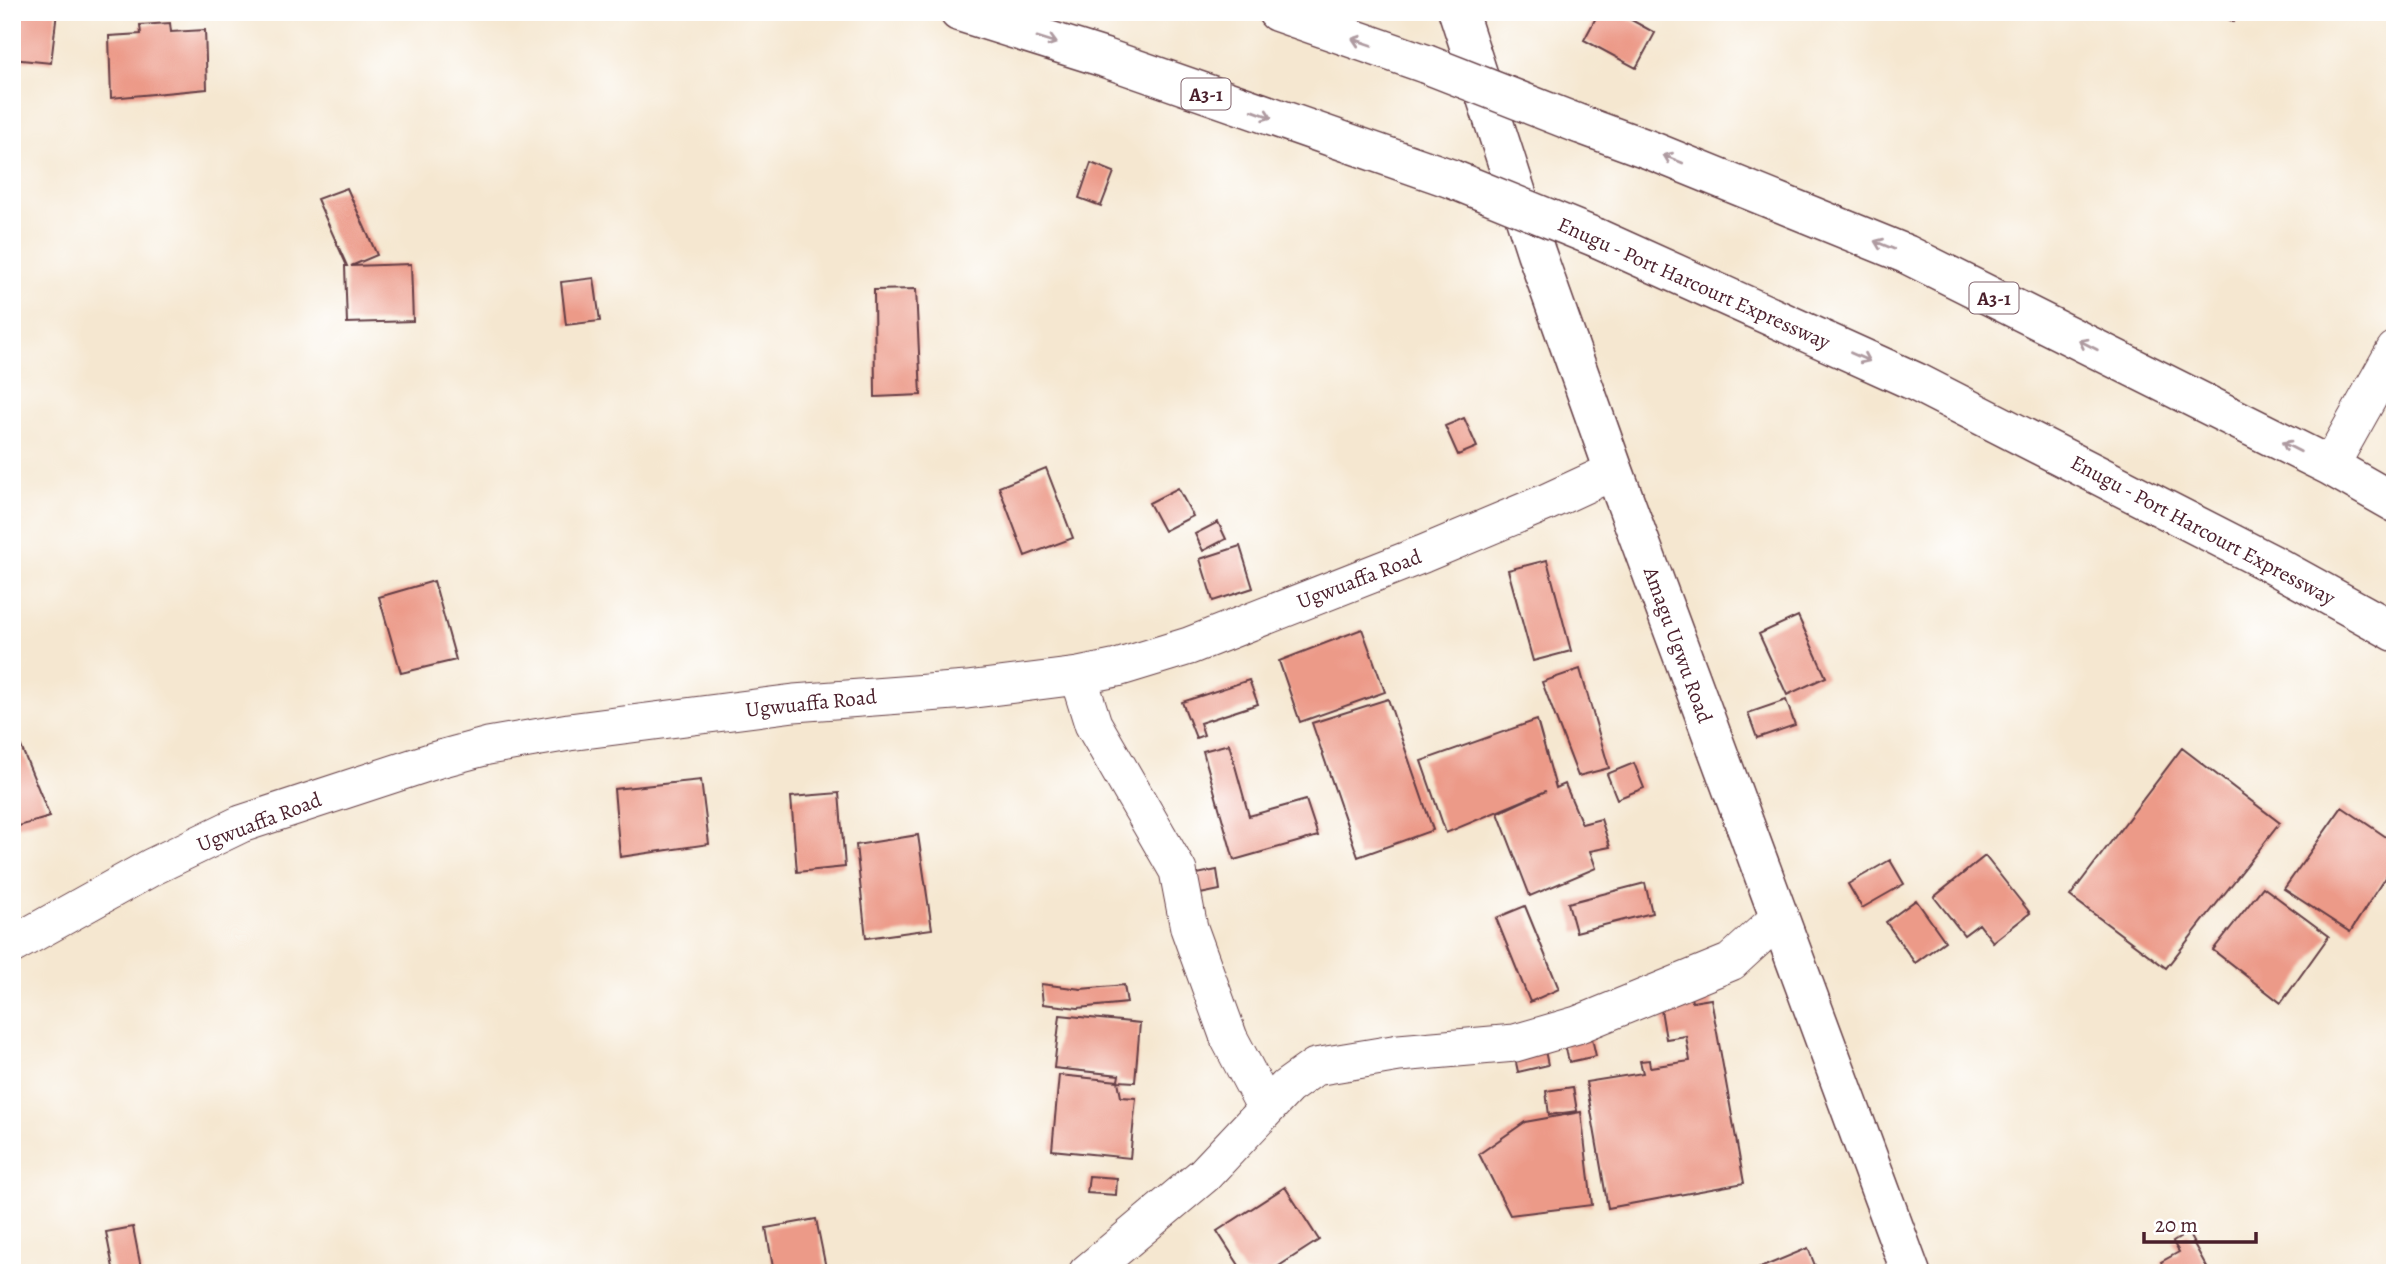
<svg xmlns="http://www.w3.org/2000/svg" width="2407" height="1285" viewBox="0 0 2407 1285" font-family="Alegreya,serif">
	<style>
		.building { fill: #ec9a88 }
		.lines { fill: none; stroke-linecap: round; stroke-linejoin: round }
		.minor-casing { stroke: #643d44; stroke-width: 39 }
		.tertiary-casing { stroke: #643d44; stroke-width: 41 }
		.trunk-casing { stroke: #643d44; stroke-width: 41 }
		.minor { stroke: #fff; stroke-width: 37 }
		.tertiary { stroke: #fff; stroke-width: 38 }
		.trunk { stroke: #fff; stroke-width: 38 }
		.trunk-bridge-casing { stroke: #643d44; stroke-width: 41; stroke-linecap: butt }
		.trunk-bridge { stroke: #fff; stroke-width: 38 }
		.oneway { stroke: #ae9aa0 }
		.labels { text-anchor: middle; stroke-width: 7; stroke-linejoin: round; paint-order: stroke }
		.shield { fill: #fff; stroke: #80626b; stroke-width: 2 }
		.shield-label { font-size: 19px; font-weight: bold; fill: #4a1f2b }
		.street-label { font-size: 21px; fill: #4a1f2b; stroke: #fff }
	</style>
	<rect width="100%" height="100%" fill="#fff"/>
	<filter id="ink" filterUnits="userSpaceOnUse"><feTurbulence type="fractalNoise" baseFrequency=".0143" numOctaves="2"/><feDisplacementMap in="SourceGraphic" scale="14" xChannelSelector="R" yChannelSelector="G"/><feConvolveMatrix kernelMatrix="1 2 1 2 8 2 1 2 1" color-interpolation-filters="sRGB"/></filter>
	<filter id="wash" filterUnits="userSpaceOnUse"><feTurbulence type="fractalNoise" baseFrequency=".00686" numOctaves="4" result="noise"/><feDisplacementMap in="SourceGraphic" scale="28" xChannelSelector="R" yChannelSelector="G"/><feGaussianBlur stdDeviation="1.57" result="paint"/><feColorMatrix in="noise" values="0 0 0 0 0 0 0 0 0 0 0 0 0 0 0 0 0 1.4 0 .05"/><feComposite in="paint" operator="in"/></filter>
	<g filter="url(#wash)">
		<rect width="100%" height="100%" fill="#f5e7d0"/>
		<g id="blocks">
			<path class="building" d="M12,12h45l-6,51 -39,-4z
				M1599,12h18l38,21 -19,35 -52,-28z
				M2214,12h25l-5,10z
				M170,23l1,9 34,-2 2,59 -96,9 -2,-62 32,-2 -1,-9z
				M1091,163l23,9 -13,34 -22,-8z
				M347,188l30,67 -26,11 60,-2 2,57 -66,2 -2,-57h2l-30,-67z
				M594,278l6,43 -34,4 -5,-43z
				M916,289l5,106 -46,2 -1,-107z
				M1464,418l13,29 -19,8 -13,-29z
				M1046,468l27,70 -48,18 -26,-69z
				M1178,488l15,28 -29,15 -15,-28z
				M1218,522l8,17 -23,12 -8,-17z
				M1240,546l13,42 -40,13 -13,-42z
				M1547,560l24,91 -38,10 -25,-91z
				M434,581l22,79 -55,13 -22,-76z
				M1798,616l28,61 -39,18 -28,-61z
				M1362,629l23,63 -85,30 -21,-61z
				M1580,669l29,99 -31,8 -36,-94z
				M1249,680l9,24 -58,19 4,12 -8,3 -14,-36z
				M1388,699l45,131 -75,27 -46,-134z
				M1786,700l9,25 -38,13 -9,-25z
				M1537,720l19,68 9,-4 17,40 19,-5 9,28 -20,4 6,17 -66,28 -32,-83 48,-22 -100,42 -25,-72z
				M20,744l30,73 -38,11v-82z
				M1229,744l20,72 57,-16 12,36 -84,24 -31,-109z
				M2182,748l98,75 -114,145 -96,-72z
				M1634,763l10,25 -27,11 -10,-25z
				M701,780l8,64 -89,13 -6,-68z
				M839,793l6,74 -48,5 -6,-75z
				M2342,807l53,36v19l-45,70 -66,-43z
				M918,835l14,94 -66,9 -10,-93z
				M1985,856l45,57 -37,29 -14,-18 -15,11 -30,-38z
				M1890,860l14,24 -42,24 -14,-24z
				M1217,870l3,20 -20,4 -3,-20z
				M1645,883l7,30 -76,19 -8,-29z
				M2263,887l66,49 -48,67 -68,-53z
				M1916,900l29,41 -30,22 -29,-41z
				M1525,906l34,83 -29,13 -34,-84z
				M1041,984l40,5 43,-4 3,18 -49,5 -35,-4z
				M1690,993l2,9 19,-3 33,184 -136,25 -22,-126 57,-9 -3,-12 9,-1 1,7 40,-6 -4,-25 -20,3 -7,-41z
				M1060,1015l80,8 -5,59 -17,-1 1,-6 -65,-7z
				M1591,1034l5,22 -27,6 -5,-22z
				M1544,1046l4,19 -30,7 -4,-19z
				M1059,1075l59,6 3,16 15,1 -6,60 -78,-8z
				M1573,1087l4,24 -28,4 -3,-24z
				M1581,1112l11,93 -82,10 -31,-61 46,-32z
				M1089,1176l28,2 -1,17 -29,-2z
				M1285,1187l34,53 -51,33h-24l-27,-42z
				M816,1219l11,54h-53l-8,-45z
				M133,1227l9,46h-28l-8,-41z
				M2188,1233l22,40h-43l-6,-11 18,-10 -6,-10z
				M1808,1248l10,25h-70z"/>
		</g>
	</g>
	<g filter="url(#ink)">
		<use href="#blocks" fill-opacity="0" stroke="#643d44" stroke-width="2"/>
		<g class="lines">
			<g class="minor-casing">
				<path id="minor" d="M2330,466l65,-116
					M1078,676l15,48 85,147 11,57 40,110 37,70
					M12,945l140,-78 89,-43 195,-64 52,-14 81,-14 225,-29 173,-13 111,-14 39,-8 72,-22 234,-92 124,-52 67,-31
					M1087,1273l117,-98 83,-88 28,-20 84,-14 116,-10 62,-18 154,-63 48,-44"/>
			</g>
			<g class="tertiary-casing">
				<path id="tertiary" d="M1458,12l78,240 78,219 297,802"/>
			</g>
			<g class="trunk-casing">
				<path id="trunk" d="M959,12l146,46 347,121
					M1277,12l149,52
					M1579,124l71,26 256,104 424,212 65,37
					M1597,238l319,144 354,181 125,69"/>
			</g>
			<use href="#minor" class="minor"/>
			<use href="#tertiary" class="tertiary"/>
			<use href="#trunk" class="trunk"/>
			<g class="trunk-bridge-casing">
				<path id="trunk-bridge" d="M1426,64l153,60
					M1452,179l145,59"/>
			</g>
			<use href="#trunk-bridge" class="trunk-bridge"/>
		</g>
		<defs><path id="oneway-shaft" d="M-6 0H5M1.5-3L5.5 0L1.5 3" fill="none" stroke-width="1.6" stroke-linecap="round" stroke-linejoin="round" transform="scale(1.75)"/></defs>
		<g class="oneway">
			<use href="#oneway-shaft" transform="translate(1047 40) rotate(17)"/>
			<use href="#oneway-shaft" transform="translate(1362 42) rotate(-161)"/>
			<use href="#oneway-shaft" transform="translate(1262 114) rotate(20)"/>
			<use href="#oneway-shaft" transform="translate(1673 159) rotate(-158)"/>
			<use href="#oneway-shaft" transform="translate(1884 245) rotate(-158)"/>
			<use href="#oneway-shaft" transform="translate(2088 345) rotate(-153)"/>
			<use href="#oneway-shaft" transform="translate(1860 357) rotate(24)"/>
			<use href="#oneway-shaft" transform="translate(2291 447) rotate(-153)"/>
		</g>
	</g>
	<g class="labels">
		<g class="shield">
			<rect x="1181.5" y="78.5" width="49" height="31" rx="5"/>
			<rect x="1969.5" y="282.5" width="49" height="31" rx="5"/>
		</g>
		<g class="shield-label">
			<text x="1206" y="101">A3-1</text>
			<text x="1994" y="305">A3-1</text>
		</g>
		<g class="street-label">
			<text transform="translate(1694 283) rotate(24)" y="7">Enugu - Port Harcourt Expressway</text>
			<text transform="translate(2203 530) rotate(28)" y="7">Enugu - Port Harcourt Expressway</text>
			<text transform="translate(1359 579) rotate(-21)" y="7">Ugwuaffa Road</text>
			<text transform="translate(1678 645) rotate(70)" y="7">Amagu Ugwu Road</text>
			<text transform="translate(811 703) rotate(-6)" y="7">Ugwuaffa Road</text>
			<text transform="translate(259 822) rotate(-21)" y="7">Ugwuaffa Road</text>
		</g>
	</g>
	<rect width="2407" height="1285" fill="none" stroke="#fff" stroke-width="42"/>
	<path d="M2144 1232v10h112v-10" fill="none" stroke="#4a1f2b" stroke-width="3.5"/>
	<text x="2155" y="1232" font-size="21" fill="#4a1f2b" stroke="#ffffff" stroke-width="5" paint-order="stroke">20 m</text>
</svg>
